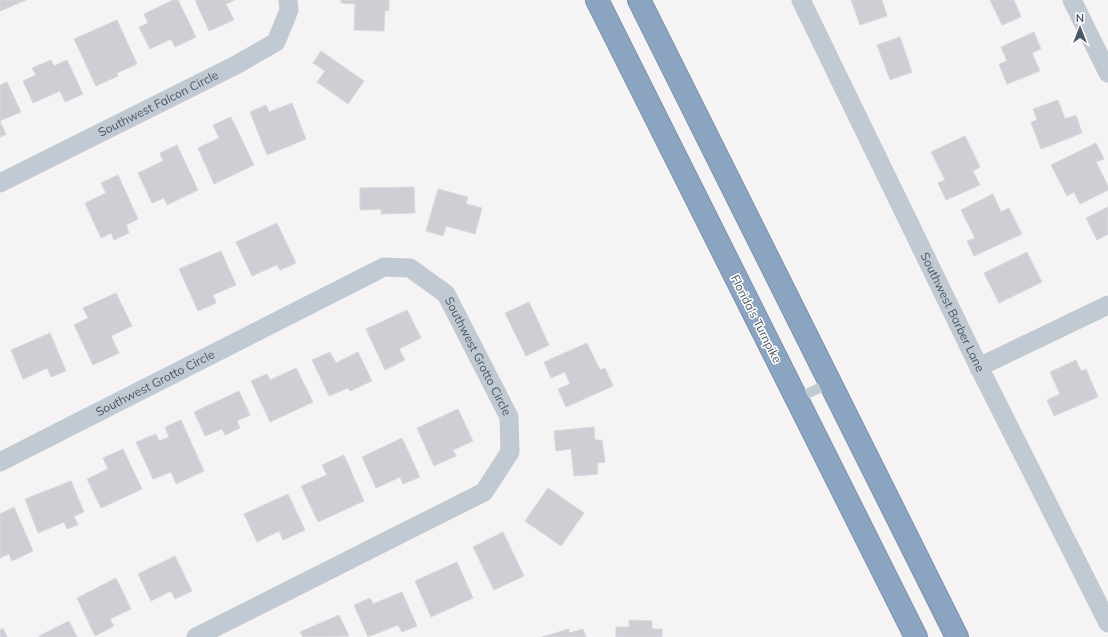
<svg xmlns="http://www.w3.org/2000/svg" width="1108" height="637" viewBox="0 0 1108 637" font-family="Mulish,sans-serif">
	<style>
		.building { fill: #cdcfd5; stroke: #d7d9de }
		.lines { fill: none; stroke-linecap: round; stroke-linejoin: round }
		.motorway-casing { stroke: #7690ad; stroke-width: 24 }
		.service { stroke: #c1cad2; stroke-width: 10 }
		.minor { stroke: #c1cad2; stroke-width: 19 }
		.motorway { stroke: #8ba5c1; stroke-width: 22 }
		.labels { text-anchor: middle; stroke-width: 3; stroke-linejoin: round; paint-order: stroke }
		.street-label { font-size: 12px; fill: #4a5661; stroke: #fff }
	</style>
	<rect width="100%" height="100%" fill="#f5f3f3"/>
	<path class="building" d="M0,0h26l-26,11z
		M173,0h5l18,37 -21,10 -4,-8 -21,10 -11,-22 9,-4 -4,-9z
		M195,0h40l-9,4 8,16 -25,11z
		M341,0h48v11l-4,-1 -1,21 -30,-1 1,-26 -14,-1z
		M851,0h31l5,16 -27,9z
		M990,0h24l7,17 -19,8z
		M117,20l20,44 -20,9 1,3 -22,10 -22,-47z
		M1034,32l7,17 -9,4 8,18 -33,13 -8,-20 8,-3 -6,-14z
		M900,37l12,35 -22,8 -13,-35z
		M321,51l43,30 -16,23 -31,-22 8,-11 -12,-8z
		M51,60l3,6 13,-6 16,34 -18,8 -5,-11 -27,12 -10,-22 13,-6 -4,-7z
		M7,82l14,30 -21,9 6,13 -6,3v-52z
		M1058,100l7,19 11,-4 6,18 -41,16 -10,-27 6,-2 -4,-11z
		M292,103l14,36 -39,16 -17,-43 16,-7 3,7z
		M231,117l23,48 -40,19 -16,-36 21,-10 -6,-13z
		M965,136l15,31 -7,4 7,14 -34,15 -8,-17 7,-3 -14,-28z
		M1096,143l8,16 -8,3 12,24v4l-28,14 -6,-12 -7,4 -16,-31z
		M177,145l21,45 -31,15 -3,-7 -12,5 -14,-30 25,-12 -3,-8z
		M118,175l20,44 -12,6 3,8 -15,7 -3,-7 -10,5 -16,-35 21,-10 -5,-10z
		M414,187l1,26 -34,1v-5l-21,1v-22z
		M438,189l30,8 -2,7 16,4 -7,26 -29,-8 -3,10 -17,-5z
		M993,194l8,18 8,-4 13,26 -48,22 -7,-15 8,-3 -14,-28z
		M1108,207v27l-11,6 -11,-22z
		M277,223l19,40 -16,7 -3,-5 -25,11 -16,-34z
		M221,251l15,34 -23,10 3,8 -18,8 -19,-42z
		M1027,252l15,30 -43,21 -15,-30z
		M116,293l16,33 -21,10 8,17 -26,12 -19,-40 14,-7 -5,-10z
		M529,302l20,43 -23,11 -21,-43z
		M407,310l14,28 -22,11 6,11 -20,10 -19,-41z
		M50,333l16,38 -15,6 -4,-9 -24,11 -12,-29z
		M587,343l13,27 5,-2 8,18 -47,21 -8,-18 12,-5 -5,-12 -14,6 -7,-16z
		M330,352l6,11 22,-11 14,29 -22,10 -2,-3 -19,8 -17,-36z
		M1076,360l5,11 5,-2 12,28 -44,19 -7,-16 13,-6 -10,-22z
		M296,368l17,34 -43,20 -19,-41 16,-7 3,6z
		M239,391l11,24 -13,6 3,7 -15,7 -3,-6 -17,7 -11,-24z
		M458,409l15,32 -20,9 3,6 -22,10 -17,-38z
		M181,420l23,51 -28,13 -5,-12 -18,7 -17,-37 20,-8 3,7 10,-4 -4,-10z
		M594,427l1,13h7l3,22 -8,1 1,11 -24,2 -3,-27 -15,2 -2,-20z
		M402,438l18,39 -17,7 -3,-7 -24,11 -14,-31z
		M123,449l19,40 -41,19 -14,-29 21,-10 -5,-11z
		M344,455l20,46 -46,21 -17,-36 26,-11 -5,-10z
		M71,481l13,31 -10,4 4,9 -11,4 -3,-7 -26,11 -13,-34z
		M548,488l36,25 -23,33 -36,-25z
		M288,494l17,36 -22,10 -4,-9 -22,11 -13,-28z
		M14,507l19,44 -21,10 -3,-7 -9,4v-44z
		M503,532l21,44 -30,14 -21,-43z
		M175,556l17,35 -17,8 -4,-8 -20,10 -13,-27z
		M457,562l16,36 -42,19 -16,-36z
		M116,578l15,31 -21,10 4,7 -19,10 -18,-38z
		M402,592l15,34 -15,6 -4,-7 -30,12 -14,-32 16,-7 3,6z
		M339,615l10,21 -46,1 -3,-5z
		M629,620l23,1v8h10v8h-46v-10h13z
		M69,621l8,16h-38v-1z
		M3,628l4,9h-7v-7z
		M569,629v4l14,-4 3,8h-44z"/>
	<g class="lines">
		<g class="motorway-casing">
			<path id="motorway" d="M597,0l319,637
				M639,0l318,637"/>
		</g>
		<path class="service" d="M796,399l34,-16"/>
		<g class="minor">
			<path id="s1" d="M801,0l178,367 129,256"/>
			<path d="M1072,0l36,73"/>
			<path id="s2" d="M0,183l236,-118 40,-23 13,-32 -1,-10"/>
			<path d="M979,367l129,-62"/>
			<path id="s3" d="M0,462l384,-195 26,1 36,26 63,123 1,35 -26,40 -288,145"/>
		</g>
		<use href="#motorway" class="motorway"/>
	</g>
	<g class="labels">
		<g class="street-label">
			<text dy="4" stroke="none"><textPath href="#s2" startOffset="177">Southwest Falcon Circle</textPath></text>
			<text dy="4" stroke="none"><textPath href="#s1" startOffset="347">Southwest Barber Lane</textPath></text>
			<text transform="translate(756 319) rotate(63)" y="4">Florida's Turnpike</text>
			<text dy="4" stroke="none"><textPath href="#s3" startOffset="571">Southwest Grotto Circle</textPath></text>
			<text dy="4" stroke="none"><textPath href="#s3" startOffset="174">Southwest Grotto Circle</textPath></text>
		</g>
	</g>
	<g transform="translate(1080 28)" stroke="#ffffff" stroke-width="3" paint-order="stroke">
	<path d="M0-3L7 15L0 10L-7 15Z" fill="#4a5661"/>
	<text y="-6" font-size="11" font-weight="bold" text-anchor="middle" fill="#4a5661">N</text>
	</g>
</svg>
